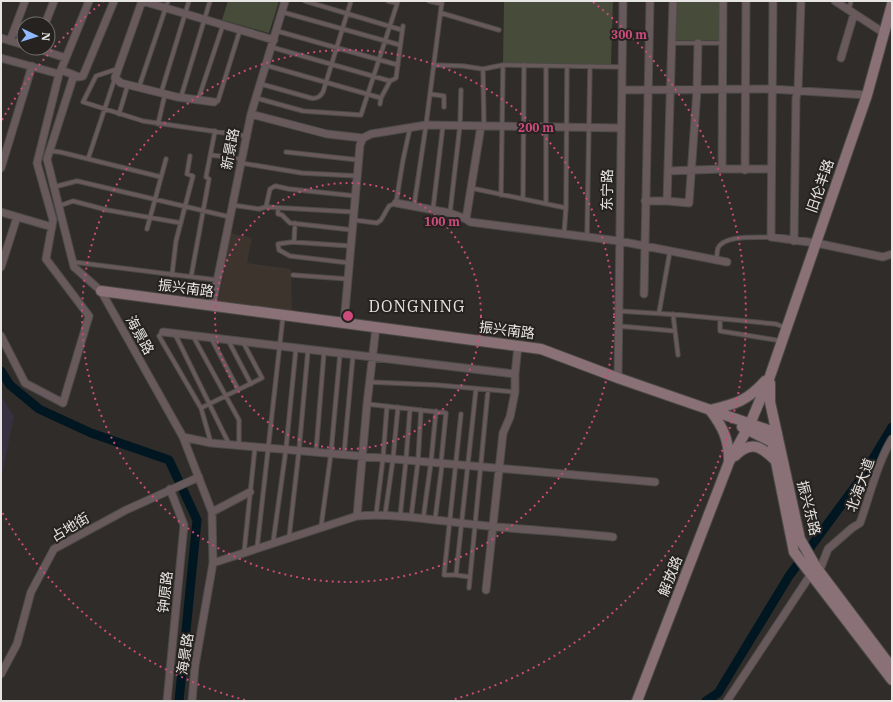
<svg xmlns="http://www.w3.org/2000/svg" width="893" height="702" viewBox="0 0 893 702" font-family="'IBM Plex Serif','Noto Sans SC',serif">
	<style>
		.built { fill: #3c342d }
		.education { fill: #373041 }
		.green { fill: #464c39 }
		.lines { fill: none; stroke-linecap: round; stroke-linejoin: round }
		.canal { stroke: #001620; stroke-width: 9 }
		.lane-casing { stroke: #4c4a47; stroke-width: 5.5 }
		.street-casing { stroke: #4c4a47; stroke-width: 9 }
		.secondary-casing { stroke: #4c4a47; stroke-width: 12 }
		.lane { stroke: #68595c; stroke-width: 3.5 }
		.street { stroke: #68595c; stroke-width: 7 }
		.secondary { stroke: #8a7177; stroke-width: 10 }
		.ring { fill: none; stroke: #cb4b7d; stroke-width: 2; stroke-dasharray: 2 4 }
		.labels { text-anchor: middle; stroke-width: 4; stroke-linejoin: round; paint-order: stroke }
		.street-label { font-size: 14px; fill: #e7e5e3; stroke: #252220 }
		.quarter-label { font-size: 16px; letter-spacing: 1px; fill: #e7e5e3; stroke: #252220 }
		.centre { fill: #cb4b7d; stroke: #252220; stroke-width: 2 }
		.ring-label { font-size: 12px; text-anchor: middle; font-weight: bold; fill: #cb4b7d; stroke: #252220; stroke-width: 4; stroke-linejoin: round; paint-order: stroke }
	</style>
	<rect width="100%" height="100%" fill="#2f2c29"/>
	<path class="built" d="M231,233l21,5 -5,25 44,6 1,42 -74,-8z"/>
	<path class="education" d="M1,396l13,20 -13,63z"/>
	<path class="green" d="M228,1h51l-10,32 -47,-13z
		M504,1h109l-2,64 -108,-2z
		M675,1h45v39h-44z"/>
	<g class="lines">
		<path class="canal" d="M1,371l9,14 29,24 52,24 78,27 28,60 -18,181
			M706,701l12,-8 71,-117 71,-96 32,-53"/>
		<g class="lane-casing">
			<path id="lane" d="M305,1l97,29
				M388,1l9,2
				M429,1l13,3
				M849,10l2,-9
				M282,12l118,33
				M441,13l58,17
				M277,31l121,34
				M672,43h51
				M271,47l119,34
				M265,65l116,33
				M434,65l29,1 20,3 1,57
				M117,69l-21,7 -13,26 60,19 103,15
				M483,69l20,-4 119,2
				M261,84l50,14c6,1 9,-1 12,-6l28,-91
				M139,87l29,-86
				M161,93l28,-92
				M430,94l14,2v11
				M181,97l29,-96
				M256,98l47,13 58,4 37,-114
				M198,100l25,-75
				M214,102l4,-1 22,-71
				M380,104l1,-6 9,-17 6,-3 7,-52
				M119,114l9,-30
				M158,124l7,-30
				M50,151l10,1 101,25
				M286,152l73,8
				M211,155l31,4
				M88,159l27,-81
				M241,163l61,10 56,3
				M54,187l23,-6 153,36
				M471,188l95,20
				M501,195l2,-130
				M523,199l1,-134
				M546,204v-138
				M232,205l27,4 7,-2 4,-18 5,-3 14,3 67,7
				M59,206l14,-5 34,9 74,13
				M414,206l12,-81 16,-124
				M266,207l88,5
				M278,208v6l4,1 8,8 63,7
				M433,209l10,-84
				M450,213l10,-88 1,-35
				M354,220l23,3 4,-3 8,-14 7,-3 7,-43 7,-32
				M147,229l19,-70
				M564,234l2,-26 1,-142
				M587,237l3,-171
				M294,242l1,-19
				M716,260c1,-3 1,-9 2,-12 7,-14 40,-10 53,-11
				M73,262l144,18
				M350,263l-60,-7 -11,-6 -1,-6 14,-2 59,4
				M172,275l4,-34 17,-65 -6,-2 3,-18
				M293,275l55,4
				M191,277l18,-98 -3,-2 9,-46
				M619,311l63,4 94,9 10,4
				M659,313l11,-62
				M673,314l5,41
				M720,319v12l62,10
				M618,326l57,5
				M163,332l-4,4 42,72 10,35
				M175,334l54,110
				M193,336l46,84v25
				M211,338l27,51
				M228,340l23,44
				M369,382l68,3 78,7
				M367,404l79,9 -5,50 1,2 -7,55
				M201,408l61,-30 -19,-36
				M461,414l-17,161h12l14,2
				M316,452l8,-100
				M344,454l9,-99
				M376,515l7,-57 4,-52
				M385,515l8,-56 5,-52
				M400,517l6,-57 4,-51
				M411,518l7,-57 3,-51
				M423,520l8,-58 5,-51
				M321,527l10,-74 9,-99
				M289,538l10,-88 9,-100
				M273,543l13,-94 10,-101
				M257,548l26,-232
				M244,553l11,-106
				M456,575l20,-186
				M469,588l19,-198"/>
		</g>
		<g class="street-casing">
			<path id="street" d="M89,1l-28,69 13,5 -27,84 27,108 27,24 82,146 29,75 1,51 -18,103 -3,35
				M142,1l-27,77 6,5 56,14 37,5
				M142,1l132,39
				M673,1l-6,200 22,2 8,-113 1,-47
				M773,1l-2,236 45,6 67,14 9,-3
				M835,1l49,32
				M45,24l9,-23
				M1,38l23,7
				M10,41l15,-40
				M35,48l31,10
				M1,58l58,16 2,-4
				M841,58l13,-44
				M74,75l4,2 5,-1 31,-75
				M622,90l149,-1 96,6
				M251,114l76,20 36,4
				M481,126l-15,93 4,3 149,19 108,21
				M1,168l31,-102
				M722,169l1,-168
				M745,170l1,-169
				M668,171l54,-2h49
				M645,201h22
				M396,203l54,10 16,6
				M1,212l51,15
				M794,241l2,-143 2,-8 3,-89
				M1,267l16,-50
				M644,294l6,-293
				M212,306l39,-192 34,-113
				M344,323l16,-178 3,-7 8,-4 55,-9 195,3
				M163,332l352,42
				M1,336l24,47 38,20 26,-87 -43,-57 7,-39 -16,-57 22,-89
				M618,378l5,-377
				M183,437l28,6 444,39
				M212,512l38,-20
				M357,516l10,-112 9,-77
				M213,563l144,-47c40,-3 82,5 122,9 44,5 89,7 134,12
				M819,572l9,-23 24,-21 8,-5c9,-25 18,-62 32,-84
				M486,590l17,-157 7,-16 5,-25v-18l3,-28
				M1,674l16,-30 14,-52 23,-43 72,-39 73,-33
				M167,701l17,-176 -14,-36
				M727,701l86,-130"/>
		</g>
		<g class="secondary-casing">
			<path id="secondary" d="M101,291l440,58 77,29 159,55
				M770,383v19l30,137 16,28 76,101
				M710,410c26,-6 37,-9 55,-29
				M710,410c13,17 19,30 19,51
				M742,427l30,15 22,110 98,128
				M735,456c16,-16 26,-10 41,5
				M637,701l92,-239 21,-38 20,-48 97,-281 25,-91"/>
		</g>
		<use href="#lane" class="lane"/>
		<use href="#street" class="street"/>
		<use href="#secondary" class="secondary"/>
	</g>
	<g class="ring">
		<circle cx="348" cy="316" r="133"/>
		<circle cx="348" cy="316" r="266"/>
		<path d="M245 700A398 398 0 0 1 2 512M2 120A398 398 0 0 1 103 2M593 2A398 398 0 0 1 451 700"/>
	</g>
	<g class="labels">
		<g class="street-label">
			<text transform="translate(230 149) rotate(-79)" y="5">新景路</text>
			<text transform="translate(820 186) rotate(-71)" y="5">旧伦羊路</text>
			<text transform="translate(607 190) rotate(-89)" y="5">东宁路</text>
			<text transform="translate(186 288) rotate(7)" y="5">振兴南路</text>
			<text transform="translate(507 330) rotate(7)" y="5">振兴南路</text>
			<text transform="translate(140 335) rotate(61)" y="5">海景路</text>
			<text transform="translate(860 485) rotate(-70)" y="5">北海大道</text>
			<text transform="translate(809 508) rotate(76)" y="5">振兴东路</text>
			<text transform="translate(70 527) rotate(-31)" y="5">占地街</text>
			<text transform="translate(670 576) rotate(-69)" y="5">解放路</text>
			<text transform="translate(165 592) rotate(-84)" y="5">钟原路</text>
			<text transform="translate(185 654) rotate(-81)" y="5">海景路</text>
		</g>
		<g class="quarter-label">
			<text x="417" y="312">DONGNING</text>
		</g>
	</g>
	<circle cx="348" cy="316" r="6" class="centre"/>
	<g class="ring-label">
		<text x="629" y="39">300 m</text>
		<text x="536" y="132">200 m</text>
		<text x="442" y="226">100 m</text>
	</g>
	<rect width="893" height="702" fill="none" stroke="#e7e5e3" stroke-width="4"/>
	<g transform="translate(36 36) rotate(94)"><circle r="19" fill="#252220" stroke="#73706e"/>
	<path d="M0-3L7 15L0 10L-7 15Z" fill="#8fb8fd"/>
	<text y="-6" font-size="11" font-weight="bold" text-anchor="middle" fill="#e7e5e3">N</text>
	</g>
</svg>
